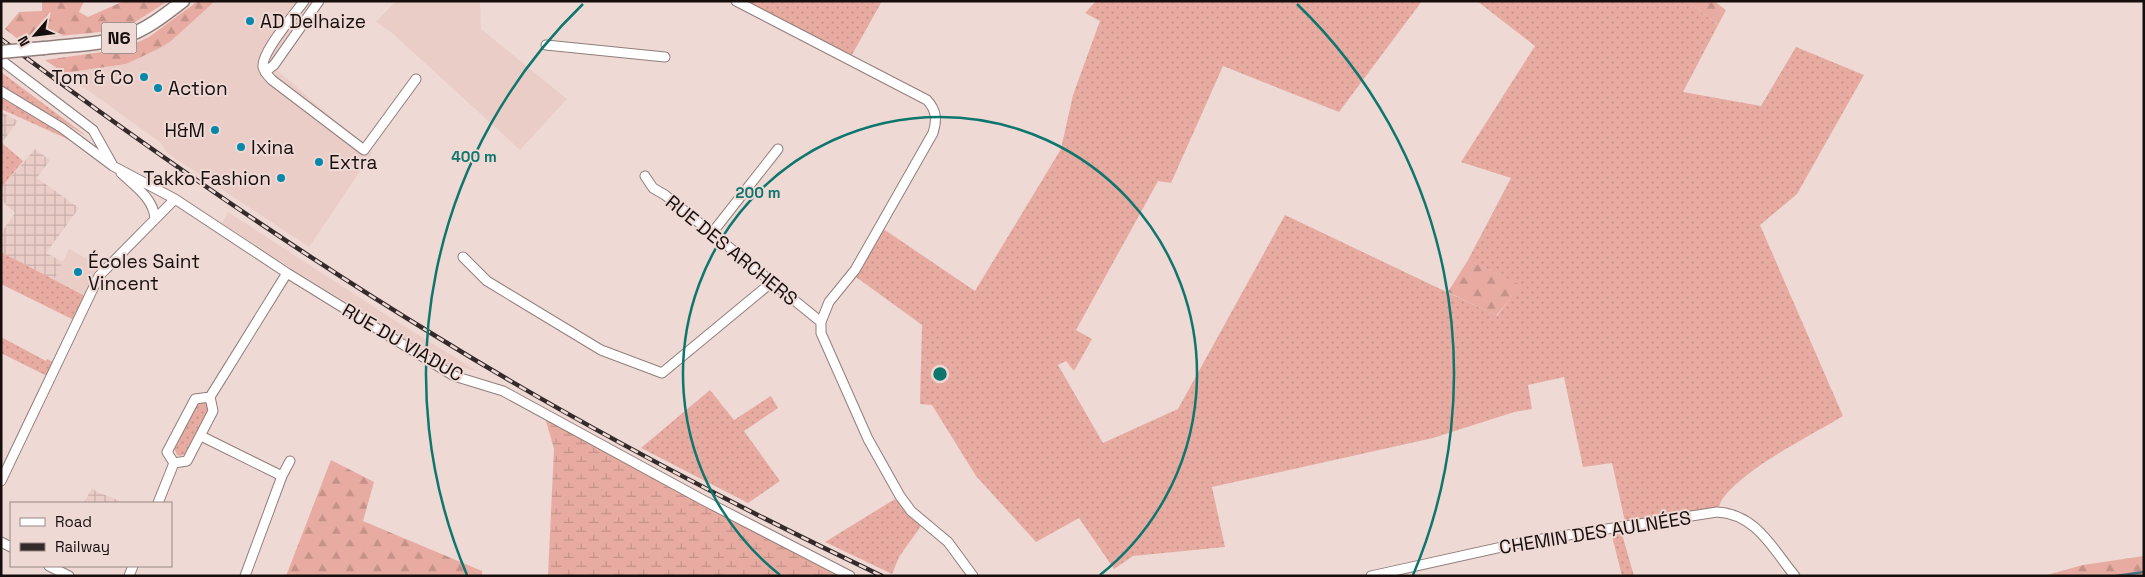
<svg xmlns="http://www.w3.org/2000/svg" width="2145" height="577" viewBox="0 0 2145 577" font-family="'Space Grotesk',sans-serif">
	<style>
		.built { fill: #ebcdc8 }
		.industrial { fill: url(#industrial-grid) }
		.grass { fill: url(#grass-dots) }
		.forest { fill: url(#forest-firs) }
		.wetland { fill: url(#wetland-marsh) }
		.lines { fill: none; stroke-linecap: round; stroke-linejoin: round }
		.stream { stroke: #457181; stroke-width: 2.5 }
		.minor-casing { stroke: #917e7b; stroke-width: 11 }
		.primary-casing { stroke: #917e7b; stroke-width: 15 }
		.minor { stroke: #fff; stroke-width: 9 }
		.primary { stroke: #fff; stroke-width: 12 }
		.rail-casing { stroke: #332a29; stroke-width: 4.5 }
		.rail { stroke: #eed9d5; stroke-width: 2.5; stroke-dasharray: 8; stroke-linecap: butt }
		.primary-bridge-casing { stroke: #917e7b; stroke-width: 15; stroke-linecap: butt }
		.primary-bridge { stroke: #fff; stroke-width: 12 }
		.ring { fill: none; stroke: #0f766e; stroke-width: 2.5 }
		.poi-dot { fill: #0788aa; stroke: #eed9d5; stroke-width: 2 }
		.labels { text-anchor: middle; stroke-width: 4; stroke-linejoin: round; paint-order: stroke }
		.shield { fill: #eed9d5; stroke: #564b49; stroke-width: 1 }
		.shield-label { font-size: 18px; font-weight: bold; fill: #150e0d }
		.poi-label { font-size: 19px; fill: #150e0d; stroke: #eed9d5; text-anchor: start }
		.street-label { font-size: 19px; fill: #150e0d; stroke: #eed9d5 }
		.centre { fill: #0f766e; stroke: #eed9d5; stroke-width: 2.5 }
		.ring-label { font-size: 15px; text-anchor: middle; font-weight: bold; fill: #0f766e; stroke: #eed9d5; stroke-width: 4; stroke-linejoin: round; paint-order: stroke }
	</style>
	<defs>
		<pattern id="industrial-grid" width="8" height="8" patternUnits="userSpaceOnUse" patternTransform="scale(1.25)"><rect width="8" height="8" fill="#ebcdc8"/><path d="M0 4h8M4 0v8" fill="none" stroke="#c9afab"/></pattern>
		<pattern id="grass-dots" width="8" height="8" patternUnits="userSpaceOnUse" patternTransform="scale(1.25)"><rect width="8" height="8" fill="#e7aba1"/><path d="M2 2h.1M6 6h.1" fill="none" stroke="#c59289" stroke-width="1.8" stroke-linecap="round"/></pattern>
		<pattern id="forest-firs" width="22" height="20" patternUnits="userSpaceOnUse" patternTransform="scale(1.25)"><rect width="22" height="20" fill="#e7aba1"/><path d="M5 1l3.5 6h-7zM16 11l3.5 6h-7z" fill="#c59289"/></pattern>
		<pattern id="wetland-marsh" width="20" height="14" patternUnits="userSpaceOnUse" patternTransform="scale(1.25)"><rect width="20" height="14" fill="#e7aba1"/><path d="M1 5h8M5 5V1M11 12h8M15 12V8" fill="none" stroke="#c59289"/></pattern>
	</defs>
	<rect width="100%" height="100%" fill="#eed9d5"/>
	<path class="built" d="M215,1h107l-58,78 12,-10 96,84 -63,94 -142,-94 -6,-10 -97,-70 62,-9 67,-44z
		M396,1h84l1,28 86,70 -47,51 -129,-118 -15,-10z
		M228,212l160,104 89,55 -32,-7 -170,-106 -53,-35z
		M69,249l33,18 -18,28 -30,-15z"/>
	<path class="industrial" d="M1,112l17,9 -17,23z
		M35,149l15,11 -13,18 42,30 -33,45 17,9 -9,18 -53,-28v-19l14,-20 -14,-13v-12z
		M92,488l5,4 23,9 -2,2h-34z"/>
	<path class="grass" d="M736,1h146l-33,59z
		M1096,1h326l-83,111 -116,-46 -52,117 -13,-2 -82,149 16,9 -18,32 -8,-10 -8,4 45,78 75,-34 107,-194 212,101 23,-31 -52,-25 43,-82 -50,-16 74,-116 -58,-45h211l30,24 -35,67 78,14 35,-59 68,28 -67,119 -37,31 83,191c-35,21 -96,51 -120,82 -3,4 -4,9 -6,14l-91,14 -14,-63 -29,4 -19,-90 -36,8 4,24 -18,3 -81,26 -221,49 13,60 -92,9 -19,13 -35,-51 -43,24 -60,-66 -44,-71 -12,-1 2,-79 -66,-48 26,-49 93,63 86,-142 12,-54 27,-74 -15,-8z
		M1,72l87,65 -87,-52z
		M1,97l73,45 -73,-33z
		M2,143l21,18 -22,27v-44z
		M1,252l88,46 -11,24 -77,-38z
		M1,337l45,24 1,-2 10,5 -6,14 -50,-25z
		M710,390l24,30 37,-24 7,12 -34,23 36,50 -32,22 -107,-55z
		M204,402l3,2 1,7 -22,43 -6,2 -3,-1 -3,-7 23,-45z
		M895,499l26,27 -22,31 -7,17 -67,-32z
		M1620,527l14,49h-12l-12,-48z"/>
	<path class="forest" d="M42,1h42l-5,11 9,5 36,-16h44l-39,25 -19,5 -91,9 -14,-11 14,-17 23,-1z
		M198,1h17l-44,40 -11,7 -34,16 -62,9 -19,-13 78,-11 26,-12z
		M1688,1h26l12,9 -8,15z
		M1468,260l53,25 -25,31 -48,-24z
		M331,460l43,22 -11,39 119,50v5h-196z
		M2144,556v20h-101l40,-11z"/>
	<path class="wetland" d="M544,414l294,162h-290l6,-127z"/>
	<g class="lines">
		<path class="stream" d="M2116,576l28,-4"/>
		<g class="minor-casing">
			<path id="minor" d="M304,1c-9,13 -43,51 -41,66 1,5 5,9 9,13l92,70 52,-71
				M736,1l191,99c10,11 10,20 6,33l-78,137 -26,32 -8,20v11l47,106 32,57 11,15 37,31 25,34
				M546,45l119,12
				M1,60l92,70 19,34
				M265,72l9,-7 45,-64
				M1,91l61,37 51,38 62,33 112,74 167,103 49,15 200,109 147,76
				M121,173c14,13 33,26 34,46
				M645,176l8,12 12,7 156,127
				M712,233l66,-84
				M463,257l24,24 114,69 61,23 110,-91
				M201,436l81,40
				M174,463l13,-2 26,-50 -3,-14 77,-124
				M174,463l-7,-11 28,-53 15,-2
				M1,481l98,-205 76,-77
				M158,503l16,-40
				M1,542l10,5
				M49,566l20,10
				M129,576l4,-10
				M245,576l37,-100 8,-15
				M1371,576l158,-35 188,-29c39,2 55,36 78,64"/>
		</g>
		<g class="primary-casing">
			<path id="primary" d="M44,48c26,-3 55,-3 80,-11 22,-7 41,-22 59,-36"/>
		</g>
		<use href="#minor" class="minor"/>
		<use href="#primary" class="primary"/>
		<g class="rail-casing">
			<path id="rail" d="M1,39c140,105 284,205 433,296 144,89 295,168 448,241"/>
		</g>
		<use href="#rail" class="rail"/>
		<g class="primary-bridge-casing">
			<path id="primary-bridge" d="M1,52l43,-4"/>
		</g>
		<use href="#primary-bridge" class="primary-bridge"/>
	</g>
	<g class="ring">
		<path d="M780 575A257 257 0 1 1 1100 575"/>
		<path d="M467 575A514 514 0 0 1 583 4M1297 4A514 514 0 0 1 1413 575"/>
	</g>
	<g class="poi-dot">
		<circle cx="250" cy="21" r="5"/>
		<circle cx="144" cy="77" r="5"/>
		<circle cx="158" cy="88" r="5"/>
		<circle cx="215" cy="130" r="5"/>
		<circle cx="241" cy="147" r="5"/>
		<circle cx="319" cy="162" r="5"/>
		<circle cx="281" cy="178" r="5"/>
		<circle cx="78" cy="272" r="5"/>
	</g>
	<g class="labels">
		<rect class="shield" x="101.5" y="22.5" width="35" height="31" rx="4"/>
		<g class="shield-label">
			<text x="119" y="44">N6</text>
		</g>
		<g class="poi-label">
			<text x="260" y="28">AD Delhaize</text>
			<text x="134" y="84" text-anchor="end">Tom &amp; Co</text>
			<text x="168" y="95">Action</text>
			<text x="205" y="137" text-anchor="end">H&amp;M</text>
			<text x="251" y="154">Ixina</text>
			<text x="329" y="169">Extra</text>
			<text x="271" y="185" text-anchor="end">Takko Fashion</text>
			<text x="88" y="268">Écoles Saint<tspan x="88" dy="22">Vincent</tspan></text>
		</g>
		<g class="street-label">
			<text transform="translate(732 250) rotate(39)" y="7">RUE DES ARCHERS</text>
			<text transform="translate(403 342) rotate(30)" y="7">RUE DU VIADUC</text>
			<text transform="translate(1595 532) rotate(-9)" y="7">CHEMIN DES AULNÉES</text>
		</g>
	</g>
	<circle cx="940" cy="374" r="8" class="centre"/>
	<g class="ring-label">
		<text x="474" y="162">400 m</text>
		<text x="758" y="198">200 m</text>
	</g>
	<rect width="2145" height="577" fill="none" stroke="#150e0d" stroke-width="5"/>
	<rect x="10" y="502" width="162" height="65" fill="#eed9d5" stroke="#978885"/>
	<rect x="20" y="518" width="25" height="8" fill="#ffffff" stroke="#978885"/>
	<text x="55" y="527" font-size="15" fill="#150e0d">Road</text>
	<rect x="20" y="543" width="25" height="8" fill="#332a29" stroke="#978885"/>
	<text x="55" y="552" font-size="15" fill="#150e0d">Railway</text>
	<g transform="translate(35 35) rotate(242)" stroke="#eed9d5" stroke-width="4" paint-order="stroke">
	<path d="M0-4L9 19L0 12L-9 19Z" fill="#150e0d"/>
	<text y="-8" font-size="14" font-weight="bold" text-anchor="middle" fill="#150e0d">N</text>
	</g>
</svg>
